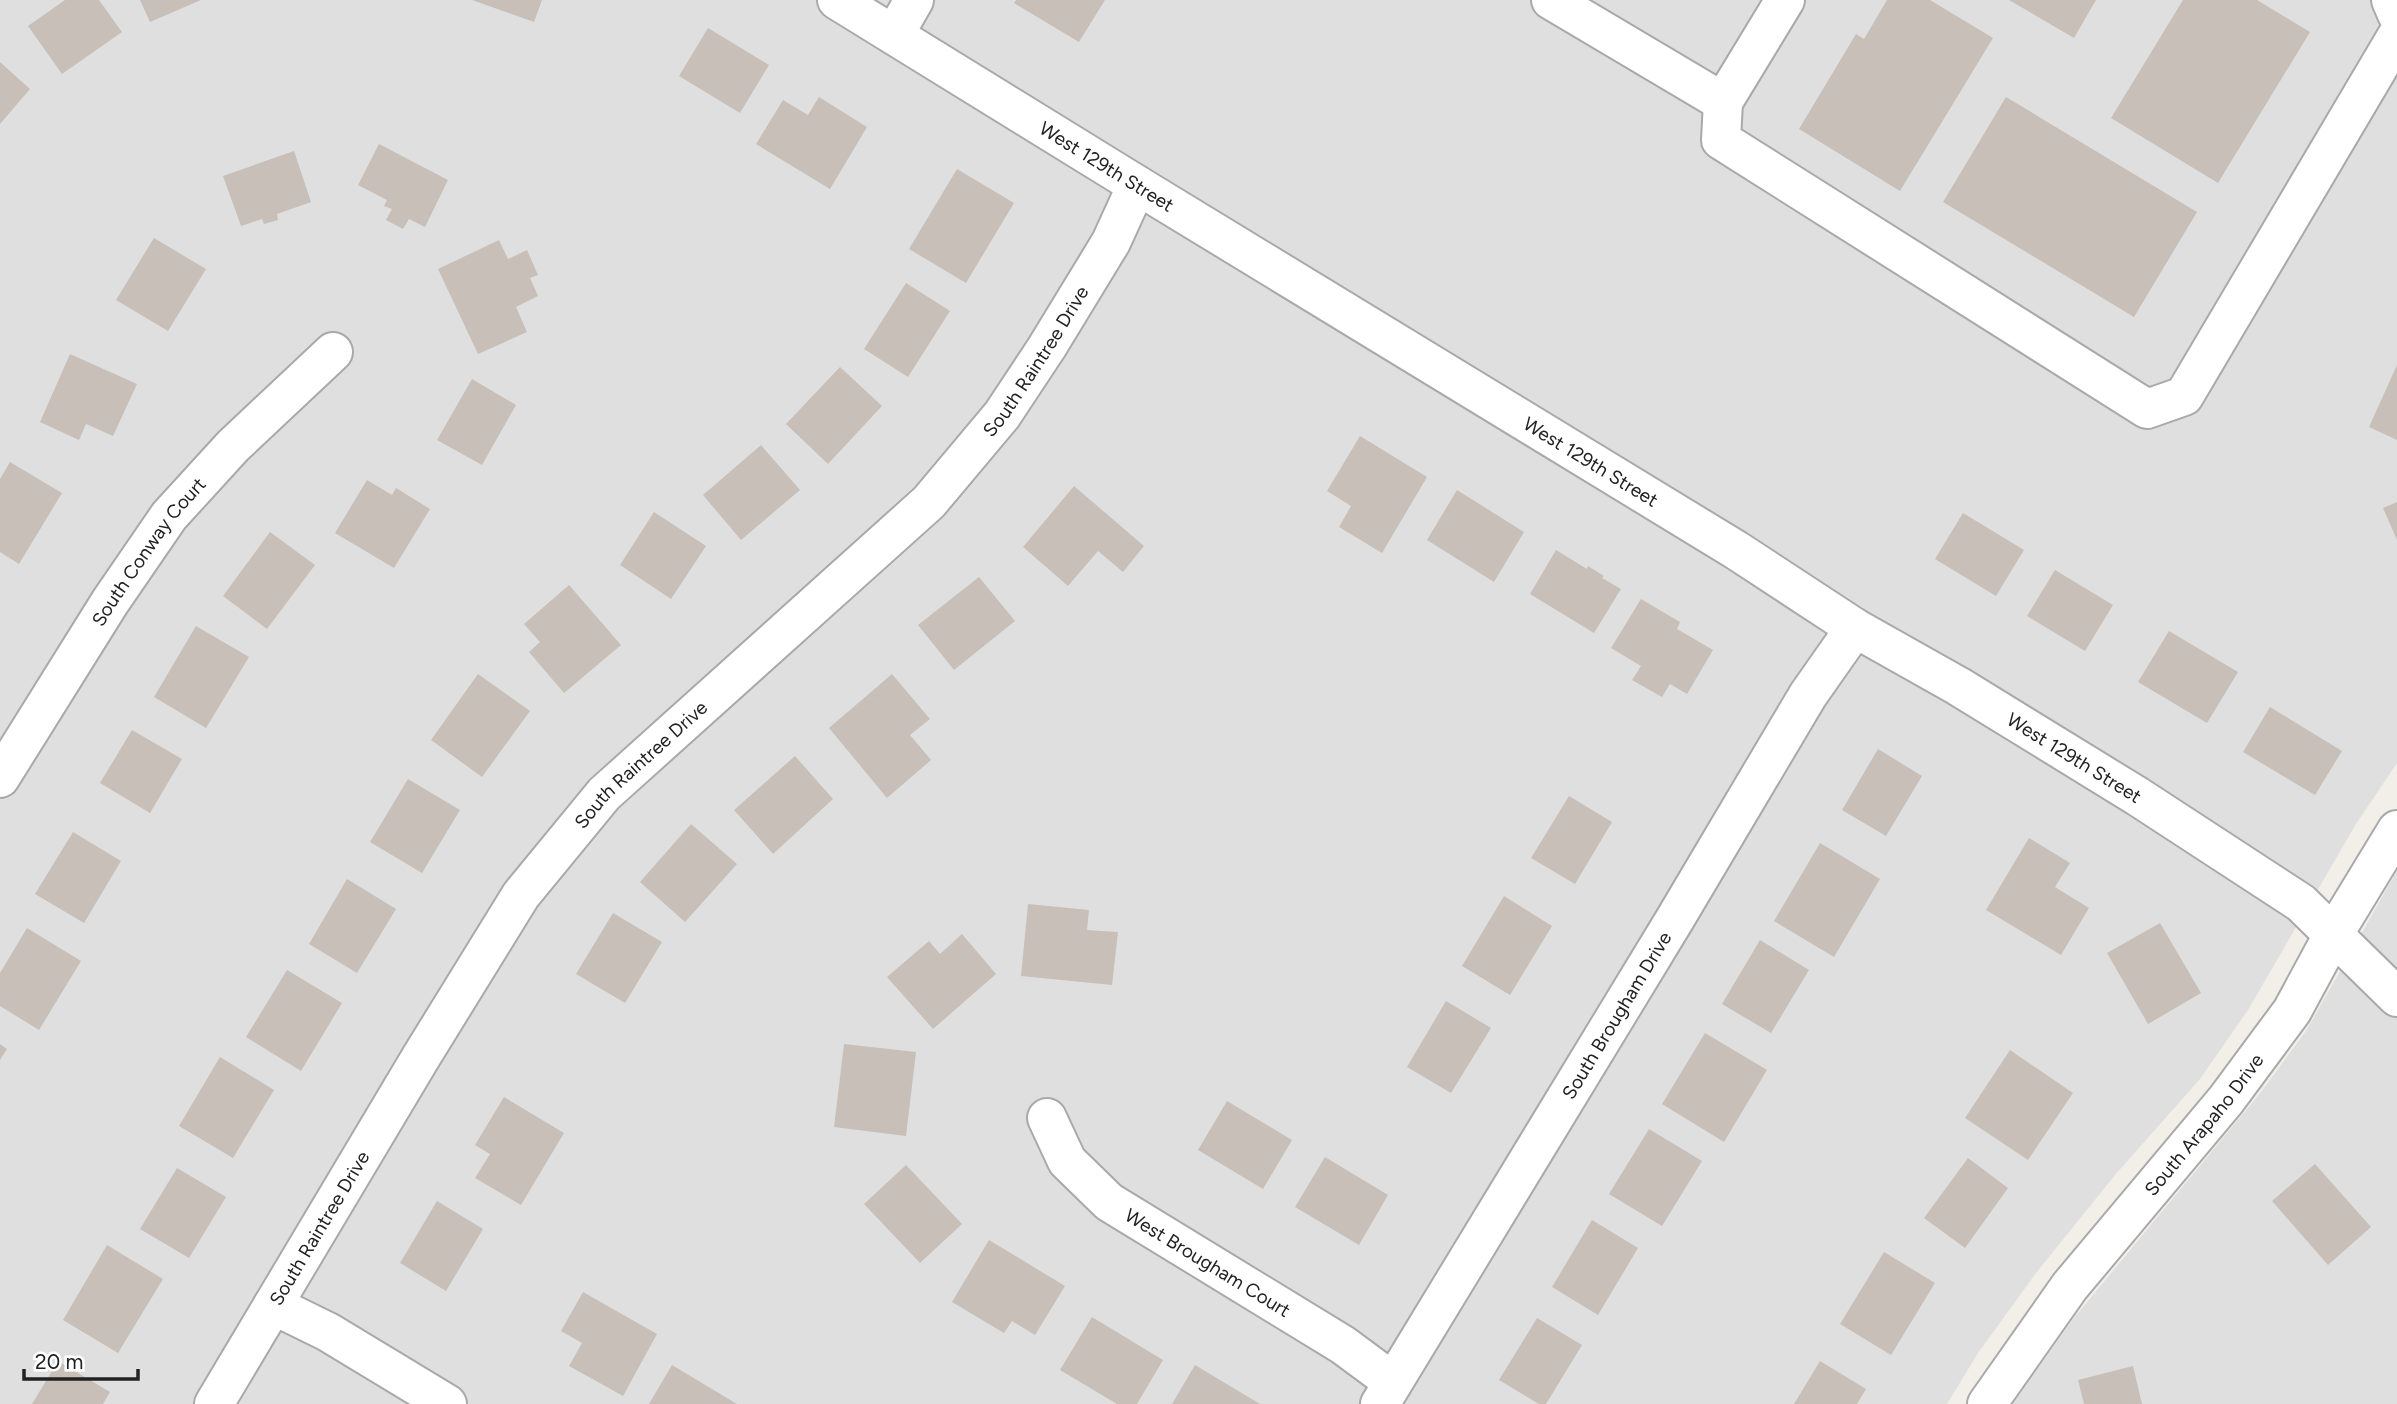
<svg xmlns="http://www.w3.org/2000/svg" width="2397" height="1404" viewBox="0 0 2397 1404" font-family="Figtree,sans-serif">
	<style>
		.residential { fill: #e0dfdf }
		.building { fill: #c7bfb8 }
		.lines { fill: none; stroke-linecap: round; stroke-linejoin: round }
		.minor-casing { stroke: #a9a9a9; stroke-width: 42 }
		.minor { stroke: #fff; stroke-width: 38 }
		.labels { text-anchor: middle; stroke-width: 5; stroke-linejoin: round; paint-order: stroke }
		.street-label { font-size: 19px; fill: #222; stroke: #fff }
	</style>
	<rect width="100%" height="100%" fill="#f2efe9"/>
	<path class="residential" d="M0,0h2397v763l-41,61 -108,186 -48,69 -85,96 -79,98 -58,80 -31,51h-1947z
		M2397,871v533h-384l60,-85 188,-227 45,-61z"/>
	<path class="building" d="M65,0h34l23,32 -60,42 -34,-48z
		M140,0h61l-51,22z
		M472,0h70l-8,22z
		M1016,0h89l-26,42 -65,-39z
		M1887,0h43l63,38 -93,153 -101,-62 57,-95 8,5z
		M2009,0h87l-22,38z
		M2183,0h74l53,32 -92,151 -107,-65z
		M708,28l61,37 -29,48 -61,-37z
		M0,62l30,27 -30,35z
		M819,97l48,30 -37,62 -74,-45 27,-44 25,15z
		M2006,97l191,115 -63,105 -191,-115z
		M379,144l69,36 -23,47 -16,-8 -6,10 -17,-9 6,-11 -8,-3 3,-6 -29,-15z
		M294,151l17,51 -34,12 1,6 -14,4 -2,-5 -21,7 -18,-50z
		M957,169l57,34 -48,80 -57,-34z
		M154,238l52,31 -38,62 -52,-31z
		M499,240l9,19 19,-9 11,25 -8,3 8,18 -22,11 11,25 -49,22 -40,-85z
		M906,283l44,28 -42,66 -44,-28z
		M70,354l67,30 -24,52 -27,-12 -7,16 -39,-18z
		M2397,365v75l-28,-13z
		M840,367l42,39 -54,58 -42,-40z
		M472,379l44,26 -34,60 -45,-25z
		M1360,436l67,41 -45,76 -43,-26 12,-21 -24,-15z
		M761,445l39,45 -59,50 -38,-45z
		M10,462l52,31 -43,71 -19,-12v-73z
		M367,480l25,15 4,-7 34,21 -36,59 -59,-35z
		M1074,486l70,60 -21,26 -25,-21 -30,35 -45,-39z
		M1457,490l67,42 -30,50 -67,-42z
		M2397,502v38l-14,-32z
		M654,512l52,34 -35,53 -51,-34z
		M1963,513l61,37 -28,46 -61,-37z
		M270,532l45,33 -48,64 -44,-33z
		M1556,550l31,19 1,-3 16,10 -2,2 19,11 -27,44 -64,-39z
		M2055,570l58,35 -28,46 -58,-35z
		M979,577l36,44 -61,49 -36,-45z
		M569,585l52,60 -57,48 -35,-41 11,-10 -16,-18z
		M1641,599l39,23 -3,7 36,21 -26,44 -17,-10 -8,13 -30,-17 9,-14 -30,-18z
		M196,626l53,31 -43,71 -52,-31z
		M2169,631l69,41 -31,51 -69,-41z
		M478,674l52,37 -48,66 -51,-37z
		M892,674l38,45 -20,16 21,25 -44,38 -58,-70z
		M2270,707l72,44 -27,44 -72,-43z
		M132,730l50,29 -32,54 -50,-30z
		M1878,749l44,27 -36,60 -44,-26z
		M795,756l38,43 -60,55 -39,-44z
		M408,779l52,31 -38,63 -52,-31z
		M1569,796l43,26 -37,62 -44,-26z
		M691,824l46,40 -52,58 -45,-40z
		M73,832l48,29 -37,62 -49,-29z
		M2029,838l41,25 -15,24 34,21 -28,47 -75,-45z
		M1820,843l60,36 -46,78 -60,-36z
		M347,879l49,30 -39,64 -48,-29z
		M1504,896l48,30 -42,69 -48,-29z
		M1028,904l61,6 -2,20 31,2 -6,53 -91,-9z
		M613,913l49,29 -37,61 -49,-29z
		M2160,923l41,70 -53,31 -41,-71z
		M27,928l54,33 -42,69 -39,-24v-33z
		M962,934l34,40 -63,55 -46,-52 42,-36 11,13z
		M1760,940l49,30 -38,63 -49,-29z
		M287,970l55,33 -41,68 -55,-34z
		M1446,1001l45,27 -40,65 -44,-26z
		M1705,1033l62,37 -43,72 -62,-38z
		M0,1044l7,5 -7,11z
		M844,1044l72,8 -10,84 -72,-9z
		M2010,1050l63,43 -45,67 -63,-42z
		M220,1057l54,33 -41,68 -54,-32z
		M504,1097l60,36 -43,72 -46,-27 15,-24 -15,-9z
		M1227,1101l65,39 -29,49 -65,-39z
		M1649,1129l53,32 -40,65 -53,-32z
		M1325,1157l63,38 -29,50 -64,-38z
		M1968,1158l40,30 -43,60 -41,-30z
		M2315,1164l56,63 -43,38 -56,-64z
		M906,1165l56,59 -42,39 -56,-59z
		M177,1168l49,29 -37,61 -49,-29z
		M437,1201l46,28 -37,62 -46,-28z
		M1592,1220l46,28 -40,67 -46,-28z
		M989,1240l76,46 -30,49 -23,-14 -8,12 -52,-31z
		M107,1245l56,34 -45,74 -55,-33z
		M1884,1252l51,31 -44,72 -51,-31z
		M583,1292l74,42 -34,62 -54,-30 13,-23 -21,-12z
		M1092,1317l71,43 -26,44h-20l-57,-34z
		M1537,1318l45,27 -36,59h-7l-40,-24z
		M58,1361l52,31 -7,12h-71z
		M1820,1361l46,28 -9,15h-63z
		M672,1365l65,39h-88z
		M1195,1365l65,39h-88z
		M2133,1366l9,38h-58l-6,-24z"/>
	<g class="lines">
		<g class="minor-casing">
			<g id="minor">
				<path id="s1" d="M837,0l300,185 599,365 119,78 103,58 179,110 164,107 96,94"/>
				<path d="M1551,0l172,102"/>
				<path d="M1785,0l-62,102 -2,38 426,269 37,-13 213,-360"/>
				<path d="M2391,0l6,14"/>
				<path d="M894,35l20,-35"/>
				<path id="s2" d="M0,778l110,-176 59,-86 64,-70 100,-94"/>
				<path id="s3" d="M1047,1118l20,43 42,41 234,143 50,37"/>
				<path d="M273,1305l55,27 119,72"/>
				<path id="s4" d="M214,1404l207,-347 100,-162 83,-101 325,-292 73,-87 45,-68 64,-105 26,-57"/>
				<path id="s5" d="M1380,1404l295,-485 133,-224 47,-67"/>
				<path id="s6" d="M1987,1404l83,-118 156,-186 66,-89 41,-76 64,-105"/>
			</g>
		</g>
		<use href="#minor" class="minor"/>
	</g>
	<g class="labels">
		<g class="street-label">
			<text dy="7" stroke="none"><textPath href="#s1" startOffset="317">West 129th Street</textPath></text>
			<text dy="7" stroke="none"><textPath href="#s4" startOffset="1339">South Raintree Drive</textPath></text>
			<text dy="7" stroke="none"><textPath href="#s1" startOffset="884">West 129th Street</textPath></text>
			<text dy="7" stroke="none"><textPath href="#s2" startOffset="271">South Conway Court</textPath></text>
			<text dy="7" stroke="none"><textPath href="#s1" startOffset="1451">West 129th Street</textPath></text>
			<text dy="7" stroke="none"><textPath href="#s4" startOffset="772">South Raintree Drive</textPath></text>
			<text dy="7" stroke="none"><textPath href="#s5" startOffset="455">South Brougham Drive</textPath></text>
			<text dy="7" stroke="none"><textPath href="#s6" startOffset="354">South Arapaho Drive</textPath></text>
			<text dy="7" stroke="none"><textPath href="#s4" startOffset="205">South Raintree Drive</textPath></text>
			<text dy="7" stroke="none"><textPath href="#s3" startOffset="222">West Brougham Court</textPath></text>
		</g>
	</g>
	<path d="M24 1369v10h114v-10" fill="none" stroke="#222222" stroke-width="3.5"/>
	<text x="35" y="1369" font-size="21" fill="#222222" stroke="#ffffff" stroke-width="5" paint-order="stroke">20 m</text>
</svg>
